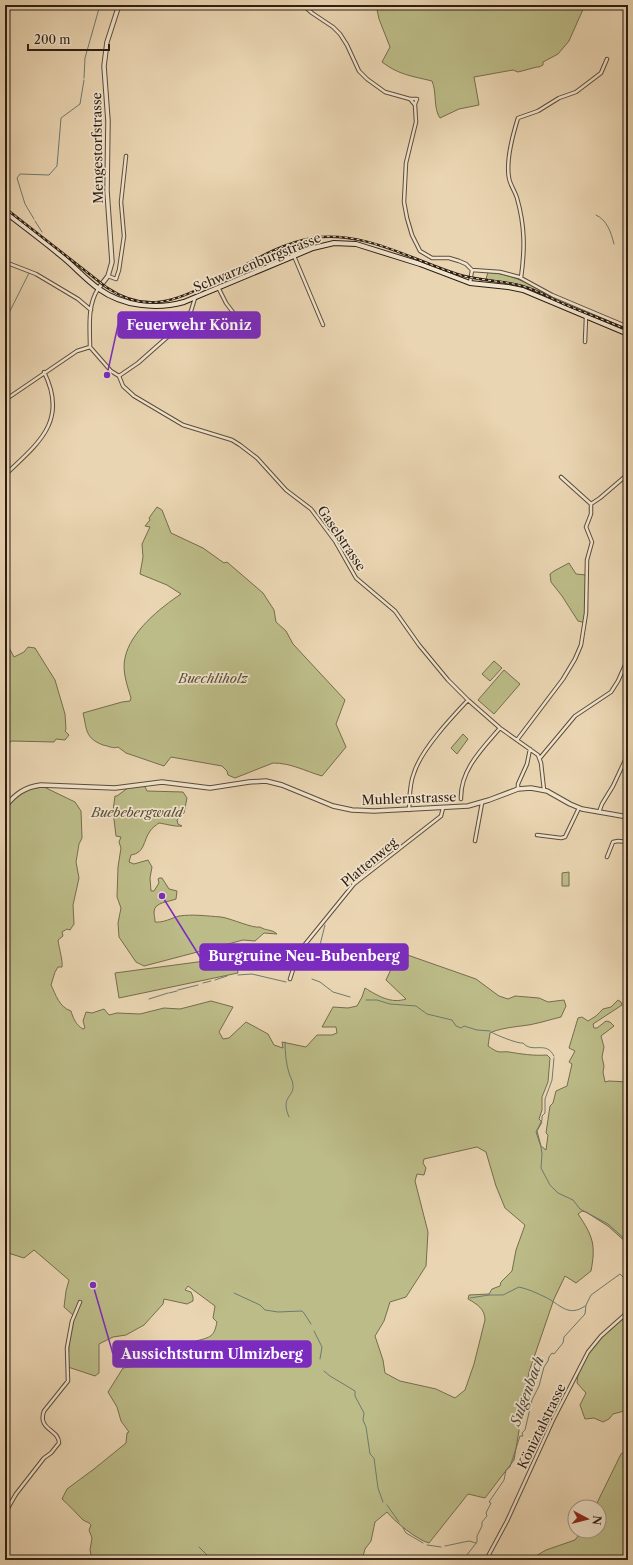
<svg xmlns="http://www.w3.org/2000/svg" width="633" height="1565" viewBox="0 0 633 1565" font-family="'Libre Caslon Text',serif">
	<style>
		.green { fill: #bcbc88; stroke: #746d4e; fill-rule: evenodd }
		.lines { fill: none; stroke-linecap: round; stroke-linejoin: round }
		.stream { stroke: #6d7a71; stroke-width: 1 }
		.minor-casing { stroke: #5c4c3b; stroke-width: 4.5 }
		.tertiary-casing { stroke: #5c4c3b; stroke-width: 5.5 }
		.secondary-casing { stroke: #2d1e13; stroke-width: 6 }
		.minor { stroke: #f1e4cd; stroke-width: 2.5 }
		.tertiary { stroke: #f1e4cd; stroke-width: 3.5 }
		.secondary { stroke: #f1e4cd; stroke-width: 4 }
		.rail-casing { stroke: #2d1e13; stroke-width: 2.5 }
		.rail { stroke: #f1e4cd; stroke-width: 1; stroke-dasharray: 3; stroke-linecap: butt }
		.labels { text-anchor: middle; stroke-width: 3.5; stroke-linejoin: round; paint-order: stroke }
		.street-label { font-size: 13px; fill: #2d1e13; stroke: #f1e4cd }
		.park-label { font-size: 13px; font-style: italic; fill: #584d36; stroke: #f1e4cd }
		.water-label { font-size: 14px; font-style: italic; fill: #4d4c42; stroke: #f1e4cd }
		.leader { fill: none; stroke: #7b2cbf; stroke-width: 1.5 }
		.callout-dot { fill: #7b2cbf; stroke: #f1e4cd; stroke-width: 1.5 }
		.callout { fill: #7b2cbf; stroke: #7b2cbf; stroke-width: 1.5 }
		.callout-label { font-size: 14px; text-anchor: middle; font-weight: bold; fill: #fff }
	</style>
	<rect width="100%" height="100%" fill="#ead5b2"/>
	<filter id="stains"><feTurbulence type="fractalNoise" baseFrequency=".005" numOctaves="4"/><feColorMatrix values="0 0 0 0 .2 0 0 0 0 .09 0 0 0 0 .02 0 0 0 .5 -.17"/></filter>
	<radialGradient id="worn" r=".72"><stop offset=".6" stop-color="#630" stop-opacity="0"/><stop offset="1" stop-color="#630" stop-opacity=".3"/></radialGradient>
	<path class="green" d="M376,5h208v2l-15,34 -11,13 -15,8v3l-4,2h-2l-19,5 -5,-2 -39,7 5,28 -20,4 -19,9c-7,-10 -3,-26 -8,-37 -20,-5 -33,-6 -50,-19l8,-15 -11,-28z
		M488,272c22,2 38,10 57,21l-1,1 -26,-10 -32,-5z
		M157,507l5,3 9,23 32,15 21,15 3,-1 36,31 11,17 2,12 10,9 7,13 52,56 -9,24 10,23 -24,29c-17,-5 -31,-13 -49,-13l-38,15 -7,-3 -1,-4 -5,-5 -51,-9 -7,9 -38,-13 -8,-6c-5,2 -9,-1 -15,-2 -18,-7 -16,-15 -20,-32l39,-11 8,-1 1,-3c-4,-13 -9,-27 -6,-40 5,-26 35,-50 56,-64l-14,-9 -27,-11 3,-17 -1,-13 8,-17 -5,-1 5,-6 -1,-2z
		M569,563l7,11 10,1v48l-8,-2 -16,-25 -11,-14 -1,-8 4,-3z
		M5,640l9,17 10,-5 4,-5 7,1 20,32 10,34 1,15 -1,2 4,4 -4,5 -9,-1 -2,3 -42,-1 -7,4z
		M494,661l8,7 -12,13 -8,-7z
		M504,670l16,14 -26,30 -16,-14z
		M463,734l5,5 -11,15 -6,-6z
		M144,785l3,6 36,1 4,6 -3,15 -7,7 1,4 4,2c-6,1 -16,-2 -23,-3 -3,2 -7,5 -9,8 -7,10 -5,22 -19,24l-2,7 5,2 14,-4 4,7 -2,11 1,13h3l5,-8 -1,-4 1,-1h3l7,11 8,2 -1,8c-7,3 -22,3 -22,13 0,3 1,6 1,10 8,1 17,-4 24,-6 14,-2 28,0 42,1 9,1 33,12 39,10 6,4 12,2 17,7l-13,-1 -9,8 -12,-1 -15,4 -84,22 -8,-4 -17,-25 -1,-14 3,-15 -4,-11 1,-30 3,-19 -2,-6 2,-5 -5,-1 -3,-25 2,-15h2l12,-9z
		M44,787l31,15 6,9 1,27 -3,6 -3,18 3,16 -6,27 1,19 -4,6 -3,-1 -5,3 1,4 -5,4c1,8 5,21 4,27h-4l-3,5 -4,13c5,10 8,22 20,26 2,7 5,14 12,18l2,-1 -2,-7 3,-9 6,1 12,-4 5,6 8,-2 23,1 24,-6 16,1 31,-8 22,6 -14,25 4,7 6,-1 17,-16 22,12 6,11 9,3 -1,-6 24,5 11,-12h15l5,-2 -1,-6h-14l11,-20 15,1 9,-2 5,-9 3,-9c13,8 26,16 41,11l-20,-19 13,-28 77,27 23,17 9,3 7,-3 24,2 9,4 16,-2 2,6 -5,11c-13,3 -27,8 -40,9 -8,1 -24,3 -31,7l-2,13c3,2 6,4 8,5 4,2 9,0 13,1 12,2 25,4 38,3l3,3 -2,24 -6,15v13l-3,9 3,3 -5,9 4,15 5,4 2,-15 -2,-2 4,-27 3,-3 3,-12 11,-5 5,-22 -3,-2 6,-11 -6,-3 9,-30 4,-1 6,4 8,-5 7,-7 8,-2 7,-7 3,2 1,3 -29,19 1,4h3l9,-7 4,1 4,4 -13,10 3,11 -2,10 2,9 -1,6 2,10 4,-1 19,1v162l-20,-18 -22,-14 -4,-1 -4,3c15,22 18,31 13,57l-15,12 -11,-7 -11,23 -25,73 -15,88 -29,38 -17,-4 -39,49c-12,-3 -35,-22 -42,-31l-12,10 -4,19 -6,8 -3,11h-272l1,-5 -1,-5 2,-12 -3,-8 2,-5c-2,-3 -5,-3 -8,-5 -7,-7 -13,-14 -21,-21l5,-10 27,-20 32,-26 1,-10 2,-1 -8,-11 -4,-14 -9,-15 15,-24 27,-4 8,2 6,-2 7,-5 19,-3 3,-10 3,-5c15,-4 18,-4 21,-19l-4,-4 2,-12 -27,-20 -3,4 6,2 2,5v4l-6,3 -23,-5 -1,5 -19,21 -18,10 -13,2 -14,7v29l-4,3 -27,-9 1,-26 4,-26 -9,-8 2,-16 3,-11 -35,-30 -10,8 -19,-6v-445c13,-15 20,-18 39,-20zM477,1147l9,5 10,34 9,22 20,17 -9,25 -4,21 -11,11 -1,4 -8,3 -3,5 -20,1 -1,4c9,5 17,10 17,21l-11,44 -9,26 -10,8 -19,-9 -36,-8 -15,-8 -2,-13 -8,-24 9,-15 6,-19 16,-5 20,-31 2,-34 -13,-51 2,-7 7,1 2,-7 -3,-5 1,-4z
		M569,872v14h-7v-13z
		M235,957l3,16 -119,25 -4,-25z
		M628,1312v98l-15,4 -4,5 -6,3 -9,-4 -9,1 -5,-14 6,-12 -9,-10c1,-29 31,-53 51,-71z
		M625,1451l3,1v108h-99l17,-10 29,-10 7,-9h17v-24h-4l26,-53z"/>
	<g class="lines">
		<path class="stream" d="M84,78l1,-20 15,-53
			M596,215c11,5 15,17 18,29
			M34,219l-9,-15 -8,-26 3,-4 29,1 8,-9 4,-48 19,-14 4,-24
			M35,221l7,11
			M5,321l24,-48
			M319,949l6,-24
			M238,975l14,-1 34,8
			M312,979l8,3 13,10 17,5
			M215,980l12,-4
			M203,983l8,-2
			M178,990l20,-5
			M169,993l8,-2
			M149,999l19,-6
			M366,1000h11l13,4 26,2 11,8 25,6 4,6 5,2 3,-2 13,4 13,1
			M491,1032c5,3 27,12 32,11 10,11 23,-3 31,13
			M285,1042c0,9 1,22 4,31 1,4 4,8 4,12 1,13 -13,11 -4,32
			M554,1058l-2,22 -7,19v14l-3,3v4l-6,12 5,15 1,7 -1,14 9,17 8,8 15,7 7,9 28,15 20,18
			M627,1278l-2,-6 3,-11
			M234,1293l26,12 5,5 13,2 24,-1 2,2 7,11
			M489,1295h14l16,-8c9,2 18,6 26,10 15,7 23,21 40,9
			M470,1298l19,-3
			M314,1331l8,16 -2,12
			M324,1371l6,5 25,15v5l9,17 -1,7 3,7 4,27 4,4 4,30 5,14
			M387,1505l12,17
			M403,1528l3,5 17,10
			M427,1545l14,2
			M445,1546l24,-5 7,2
			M199,1547l13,13
			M174,1558l9,2
			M463,1560l14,-18v-6l5,-10v-4l5,-6 -1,-3 5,-10 -2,-1 15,-22 2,-10 4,-3 10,-31h3l-1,-3 3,-3 7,-30 7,-14 5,-19 4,-6 1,-4 3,-4 2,1 9,-11 1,-6 21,-23 1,-9 5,-10 29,-21 4,4h4"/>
		<g class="minor-casing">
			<path id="minor" d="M303,5l9,8 21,14 7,7 7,11 12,26 8,8 18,13 25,7 5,6 1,17 -10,41 -2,39 3,16 5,17 8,16 12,7h17l10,3 7,3 6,6 28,2 19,5 33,18 76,32
				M410,99h7l-2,5
				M294,256l29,69
				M5,262l31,12 42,25 13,11
				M108,276l8,3 3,-9 5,-34 -3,-34 5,-46
				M521,278c4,-29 4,-52 -4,-80 -2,-7 -7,-13 -8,-20 -3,-16 4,-44 9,-60l20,-7 21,-13 17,-6 25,-19 6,-14
				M470,283l2,-13
				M98,289c-11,17 -8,39 -8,58l21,24 8,5 4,10 11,10 49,29 49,15 8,5 17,13 29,32 25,19 24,32 21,37 39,33 24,34 29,35 20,20 32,28 38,27 3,8 3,27
				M219,289l7,14 12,16
				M585,342l1,-25
				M119,376l19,-13 43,-38 10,-14 4,-13
				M5,400l72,-49 13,-4
				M5,475c32,-31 64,-53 39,-103
				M561,477l30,27
				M591,504l9,-6 28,-24
				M517,740l46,-61 12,-20 6,-14 5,-32 1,-53 5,-18 -6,-15 5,-13v-10
				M540,758l35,-42 36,-24 7,-11 8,-18 2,-3
				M518,789v-5l9,-20 3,-15
				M461,799c-1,-29 21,-50 39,-71
				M409,810c1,-13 0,-25 5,-37 7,-23 37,-55 54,-73
				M599,812l3,-8 11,-18 15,-32
				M537,835l24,3 4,-1 14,-29
				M475,841l7,-38
				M607,857l6,-15 5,-1 10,1
				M290,979l7,-22 5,-9 52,-64 87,-68 2,-8
				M5,1513l11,-19 28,-36 7,-5 8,-10c0,-14 -22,-13 -15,-32l24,-30 -1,-33 5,-27 8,-19
				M486,1560l21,-39 46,-101 35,-68 13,-16 27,-24"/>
		</g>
		<g class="tertiary-casing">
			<path id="tertiary" d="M98,289l10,-13 4,-14 -5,-71 1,-70 -4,-55 3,-24 12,-37
				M5,807c10,-13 20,-20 36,-22l74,3 47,-6 48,6 39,-6 17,-1 16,4 51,21 19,4 22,1 94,-5 21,-6 29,-11 13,-1 16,3 23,13 12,5 46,8"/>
		</g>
		<g class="secondary-casing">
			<path id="secondary" d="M5,212c18,14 37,28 55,43 14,11 25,24 39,34 24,17 57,21 85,13l129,-54 21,-5 22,1 64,20 50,19 38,4 15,3 105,44"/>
		</g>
		<use href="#minor" class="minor"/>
		<use href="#tertiary" class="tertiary"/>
		<use href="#secondary" class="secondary"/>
		<g class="rail-casing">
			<path id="rail" d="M5,208l101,79c40,27 69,14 107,-5 32,-16 64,-38 99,-44 51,-8 98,21 145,36 21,7 44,6 65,12 15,4 28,12 42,18 21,9 43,17 64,26"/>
		</g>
		<use href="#rail" class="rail"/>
	</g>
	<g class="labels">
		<g class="street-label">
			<text transform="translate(97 148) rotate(-91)" y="5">Mengestorfstrasse</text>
			<text transform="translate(257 262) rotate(-22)" y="5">Schwarzenburgstrasse</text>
			<text transform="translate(342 538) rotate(56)" y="5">Gaselstrasse</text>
			<text transform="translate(409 798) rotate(-2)" y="5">Muhlernstrasse</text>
			<text transform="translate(369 862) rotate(-40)" y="5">Plattenweg</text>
			<text transform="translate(541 1426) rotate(-64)" y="5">Köniztalstrasse</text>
		</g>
		<g class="park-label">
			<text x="213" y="683">Buechliholz</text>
			<text x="137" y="817">Buebebergwald</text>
		</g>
		<g class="water-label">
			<text transform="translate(527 1391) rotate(-70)" y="5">Sulgenbach</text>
		</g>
	</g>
	<path class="leader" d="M107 375L118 325M162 896L200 957M93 1285L113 1354"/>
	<g class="callout-dot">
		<circle cx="107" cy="375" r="4"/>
		<circle cx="162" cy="896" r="4"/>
		<circle cx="93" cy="1285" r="4"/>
	</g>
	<g class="callout">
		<rect x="118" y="312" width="142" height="26" rx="4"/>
		<rect x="200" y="944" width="208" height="26" rx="4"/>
		<rect x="113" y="1341" width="198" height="26" rx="4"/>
	</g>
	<g class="callout-label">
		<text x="189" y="330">Feuerwehr Köniz</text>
		<text x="304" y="961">Burgruine Neu-Bubenberg</text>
		<text x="212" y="1359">Aussichtsturm Ulmizberg</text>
	</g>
	<rect width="633" height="1565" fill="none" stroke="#ead5b2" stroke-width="20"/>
	<rect x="6" y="6" width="621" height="1553" fill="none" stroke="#2d1e13" stroke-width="2"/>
	<rect x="10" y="10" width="613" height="1545" fill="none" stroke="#2d1e13"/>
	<g transform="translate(587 1519) rotate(97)"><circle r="19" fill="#f1e4cd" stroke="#a39583"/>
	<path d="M0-3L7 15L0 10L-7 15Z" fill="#8f2418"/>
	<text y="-6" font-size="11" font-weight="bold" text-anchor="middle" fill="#2d1e13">N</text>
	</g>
	<path d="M28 44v6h81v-6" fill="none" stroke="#2d1e13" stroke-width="2"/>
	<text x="34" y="44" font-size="12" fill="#2d1e13" stroke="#f1e4cd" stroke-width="3" paint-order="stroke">200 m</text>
	<rect width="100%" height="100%" filter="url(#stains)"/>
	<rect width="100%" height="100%" fill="url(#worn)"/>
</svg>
